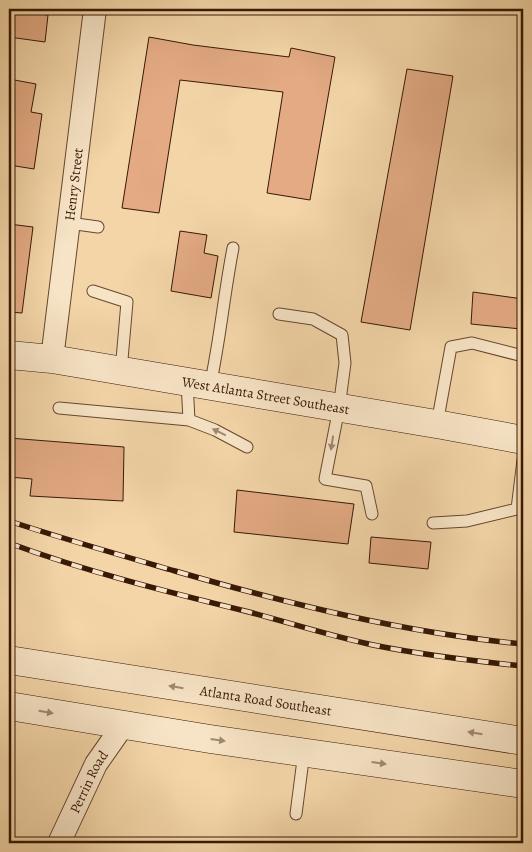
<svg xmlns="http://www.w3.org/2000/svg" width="532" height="852" viewBox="0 0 532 852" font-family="Alegreya,serif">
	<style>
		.building { fill: #e3aa83; stroke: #381807 }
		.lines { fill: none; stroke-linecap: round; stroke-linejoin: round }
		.lane-casing { stroke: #67472f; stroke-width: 13 }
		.street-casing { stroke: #67472f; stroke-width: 24 }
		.secondary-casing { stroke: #381807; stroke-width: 29 }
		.lane { stroke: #f7e4c6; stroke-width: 11 }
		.street { stroke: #f7e4c6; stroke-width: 22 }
		.secondary { stroke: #f7e4c6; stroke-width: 28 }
		.rail-casing { stroke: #381807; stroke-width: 5.5 }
		.rail { stroke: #f7e4c6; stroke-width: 4; stroke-dasharray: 11; stroke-linecap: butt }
		.oneway { fill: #a18870 }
		.labels { text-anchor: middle; stroke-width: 5; stroke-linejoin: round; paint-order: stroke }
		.street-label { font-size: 14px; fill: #381807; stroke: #f7e4c6 }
	</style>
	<rect width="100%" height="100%" fill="#f3d5a7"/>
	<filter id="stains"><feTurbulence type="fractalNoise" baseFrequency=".004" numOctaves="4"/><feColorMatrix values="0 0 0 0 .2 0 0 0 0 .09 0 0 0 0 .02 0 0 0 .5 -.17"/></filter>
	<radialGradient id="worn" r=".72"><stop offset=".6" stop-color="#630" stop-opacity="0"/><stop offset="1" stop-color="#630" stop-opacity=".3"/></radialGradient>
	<path class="building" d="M9,10l39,5 -3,27 -36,-5z
		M149,37l44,8 96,12 2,-9 44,9 -25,143 -43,-7 16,-101 -103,-12 -21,133 -37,-5z
		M407,69l46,7 -43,254 -49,-8z
		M9,79l27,5 -5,28 11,2 -8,55 -25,-4z
		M9,224l24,3 -11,86 -13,-1z
		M180,231l27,4 -3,18 14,3 -7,42 -40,-7z
		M473,292l50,7 -2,30 -50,-5z
		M9,438l115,9 -1,54 -93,-5 2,-17 -23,-2z
		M237,490l117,14 -6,40 -114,-12z
		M371,537l60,5 -3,27 -59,-6z"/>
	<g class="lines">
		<g class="lane-casing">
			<path id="lane" d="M69,223l29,4
				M93,291l34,11 -6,69
				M279,314l34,5 29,16 3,28 -6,45 -14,71 41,7 6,28
				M187,382l2,38
				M210,386c10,-46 14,-92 23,-138
				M59,408l130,12 26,10 32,17
				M437,424l14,-77 21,-4 51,13
				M433,523l34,-2 50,-12 6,-49
				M296,814l8,-62"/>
		</g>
		<g class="street-casing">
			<g id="street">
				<path id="s1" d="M52,359l43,-350"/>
				<path id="s2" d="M59,843l37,-79 28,-40"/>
			</g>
		</g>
		<g class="secondary-casing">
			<g id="secondary">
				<path id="s3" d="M9,355l43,4 390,66 81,15"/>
				<path id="s4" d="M9,660l514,81"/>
				<path d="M9,706l201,33 313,45"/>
			</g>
		</g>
		<use href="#lane" class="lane"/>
		<use href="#street" class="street"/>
		<use href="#secondary" class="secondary"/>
		<g class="rail-casing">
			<path id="rail" d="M9,521c55,18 111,34 166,50 114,33 230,62 348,73
				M9,543c78,29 159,49 240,69 41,11 82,24 124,33 50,10 100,16 150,21"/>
		</g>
		<use href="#rail" class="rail"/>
	</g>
	<defs><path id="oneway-solid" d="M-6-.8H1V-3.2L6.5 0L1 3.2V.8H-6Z" transform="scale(1.25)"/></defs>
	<g class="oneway">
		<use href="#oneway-solid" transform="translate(219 432) rotate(-154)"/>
		<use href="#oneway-solid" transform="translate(332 443) rotate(99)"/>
		<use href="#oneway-solid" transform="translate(176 687) rotate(-171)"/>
		<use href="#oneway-solid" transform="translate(46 712) rotate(10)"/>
		<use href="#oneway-solid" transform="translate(475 733) rotate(-171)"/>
		<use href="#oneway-solid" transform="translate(218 740) rotate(8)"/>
		<use href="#oneway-solid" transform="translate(379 763) rotate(8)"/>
	</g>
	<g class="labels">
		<g class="street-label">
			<text dy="5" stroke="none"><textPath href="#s1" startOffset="176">Henry Street</textPath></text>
			<text dy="5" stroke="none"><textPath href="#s3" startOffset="260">West Atlanta Street Southeast</textPath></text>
			<text dy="5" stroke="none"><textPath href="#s4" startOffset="260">Atlanta Road Southeast</textPath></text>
			<text dy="5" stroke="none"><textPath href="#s2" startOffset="68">Perrin Road</textPath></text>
		</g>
	</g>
	<rect width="532" height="852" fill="none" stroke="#f3d5a7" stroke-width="30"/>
	<rect x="10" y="10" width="512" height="832" fill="none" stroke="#381807" stroke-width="2.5"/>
	<rect x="15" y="15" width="502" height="822" fill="none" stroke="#381807"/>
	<rect width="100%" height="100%" filter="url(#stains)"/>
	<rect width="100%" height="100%" fill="url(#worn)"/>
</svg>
